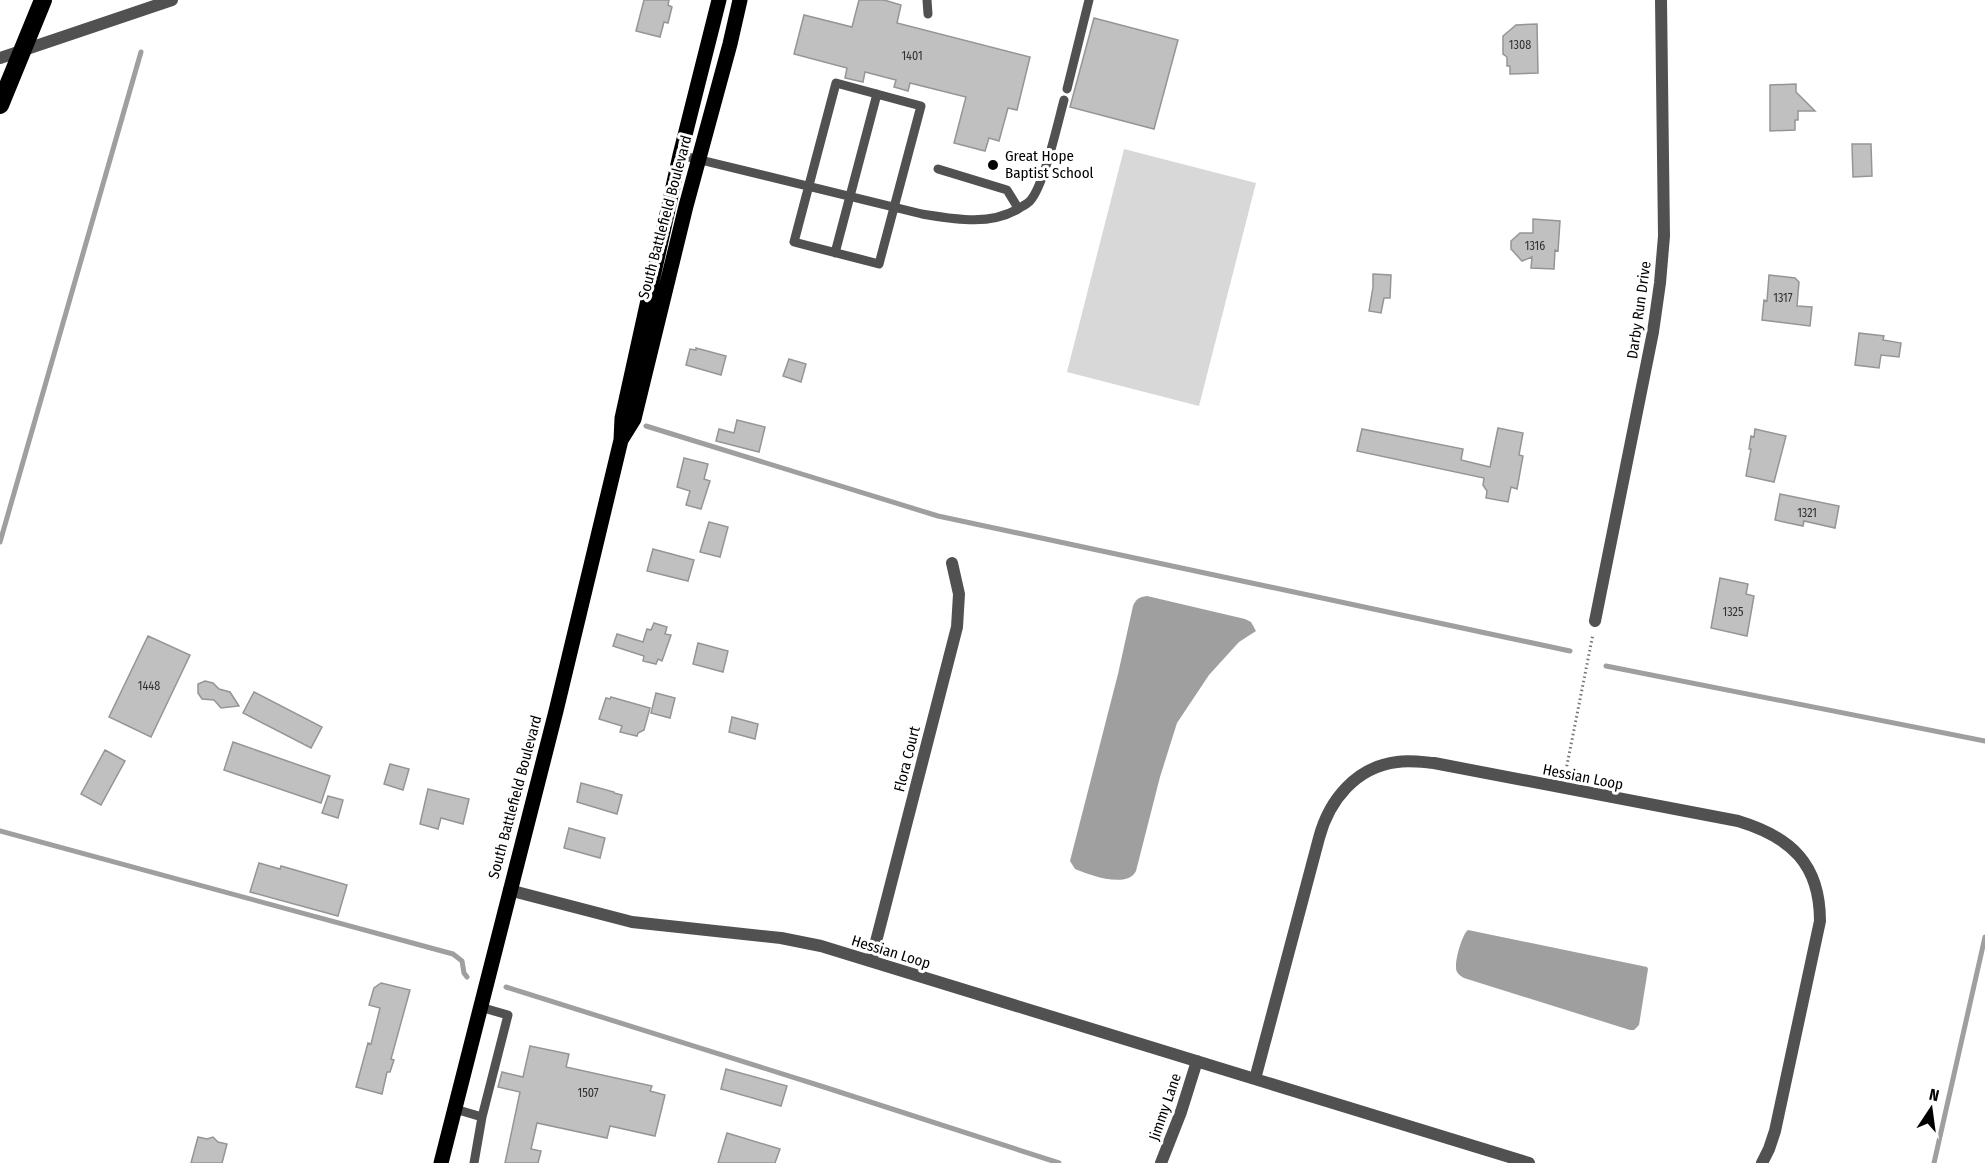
<svg xmlns="http://www.w3.org/2000/svg" width="1985" height="1163" viewBox="0 0 1985 1163" font-family="'Fira Sans Condensed',sans-serif">
	<style>
		.green { fill: #d8d8d8 }
		.water { fill: #9f9f9f }
		.lines { fill: none; stroke-linecap: round; stroke-linejoin: round }
		.stream { stroke: #9f9f9f; stroke-width: 5 }
		.building { fill: #c0c0c0; stroke: #959595; stroke-width: 1.5 }
		.path { stroke: #737373; stroke-width: 3; stroke-dasharray: 1.5 3; stroke-linecap: butt }
		.lane { stroke: #515151; stroke-width: 9 }
		.street { stroke: #515151; stroke-width: 12 }
		.primary { stroke: #000; stroke-width: 15 }
		.highway { stroke: #000; stroke-width: 18 }
		.poi-dot { fill: #000; stroke: #fff; stroke-width: 2 }
		.labels { text-anchor: middle; stroke-width: 6; stroke-linejoin: round; paint-order: stroke }
		.number-label { font-size: 12px; fill: #303030 }
		.poi-label { font-size: 15px; fill: #000; stroke: #fff; text-anchor: start }
		.street-label { font-size: 15px; fill: #000; stroke: #fff }
	</style>
	<rect width="100%" height="100%" fill="#fff"/>
	<path class="green" d="M1124,149l132,34 -57,223 -132,-34z"/>
	<path class="water" d="M1147,596l98,23 6,3 5,9 -17,11 -30,33 -32,48 -17,54 -24,94c-9,18 -47,4 -61,-2l-5,-8 48,-187 15,-68c3,-7 6,-9 14,-10z
		M1468,930l179,37 1,2 -9,56 -5,5h-4l-166,-52c-3,-2 -5,-3 -7,-6 -4,-7 5,-38 11,-42z"/>
	<g class="lines">
		<path class="stream" d="M646,426l292,90 632,135
			M0,542l141,-490
			M1606,666l379,75
			M0,831l453,123 9,7 2,12 3,4
			M506,987l318,100 235,76
			M1934,1163l51,-226"/>
	</g>
	<path class="building" d="M644,0h25l-1,5 4,2 -4,16 -4,-1 -4,15 -24,-6z
		M859,0h25l17,5 -4,18 133,34 -13,53 -9,-2 -9,33 -10,-3 -4,13 -31,-8 12,-46 -56,-14 -2,8 -14,-4 2,-7 -31,-8 -2,10 -18,-4 2,-10 -53,-14 10,-39 48,12z
		M1094,18l84,22 -24,89 -84,-22z
		M1537,24l1,49 -28,1v-8h-3v-9l-4,-3v-18l13,-11z
		M1796,84v8l19,19h-17v9h-3v10l-25,1v-46z
		M1852,144h19l1,32 -19,1z
		M1533,219l27,2 -2,30 -3,-1 -1,19 -23,-1 1,-11 -10,4 -11,-12v-8l9,-8h13z
		M1373,274l18,1 -1,23h-6l-3,15 -12,-2 4,-24z
		M1769,275l26,3 4,4 -2,24 15,1 -2,19 -48,-6 2,-20 3,1z
		M1859,333l25,3 -1,4 18,3 -2,14 -18,-2 -2,13 -24,-3z
		M696,348l30,8 -5,19 -35,-10 4,-16 6,1z
		M789,359l17,5 -5,18 -18,-6z
		M737,420l28,7 -6,25 -43,-11 3,-12 15,4z
		M1498,428l25,5 -4,22 4,1 -6,33 -6,-2 -3,15 -22,-4 1,-7 -4,-6 1,-7 -127,-27 5,-22 101,20 -2,11 29,7z
		M1755,429l31,7 -12,46 -28,-6 5,-27h-2l2,-13 3,1z
		M684,458l24,6 -4,15 6,2 -9,28 -15,-4 4,-14 -13,-4z
		M1780,494l59,12 -4,22 -31,-7 -1,5 -28,-6z
		M709,522l19,5 -8,30 -20,-5z
		M653,549l41,11 -6,21 -41,-10z
		M1720,578l28,6 -2,10 8,2 -7,40 -36,-8z
		M654,623l13,4 -2,7 6,1 -9,26 -4,-2 -2,5 -13,-3 1,-5 -31,-10 4,-12 26,8 4,-13 4,1z
		M148,636l42,19 -39,82 -42,-20z
		M698,643l30,8 -5,21 -30,-8z
		M205,681l8,2 6,6 11,3 9,14 -18,2 -7,-8 -12,-1 -4,-6v-9z
		M254,692l68,35 -11,21 -68,-35z
		M656,693l19,5 -5,20 -19,-5z
		M611,697l39,11 -6,22 -6,3 -1,3 -17,-4 2,-6 -23,-7 7,-21 4,1z
		M732,717l26,7 -3,15 -26,-7z
		M233,742l97,34 -9,27 -97,-33z
		M105,750l20,11 -24,44 -20,-11z
		M390,764l19,5 -6,21 -19,-6z
		M581,783l33,9v1l8,2 -5,19 -40,-12z
		M428,789l41,10 -6,25 -22,-6 -3,11 -18,-5z
		M328,796l15,4 -5,18 -16,-5z
		M569,828l36,10 -5,20 -36,-10z
		M259,863l21,6 1,-3 66,19 -9,31 -88,-24z
		M381,983l29,7 -19,69 3,1 -4,12h-3l-5,22 -26,-7 12,-44 3,1 9,-36 -11,-3 5,-17z
		M530,1046l39,8 -3,13 86,19 -2,5 15,4 -10,41 -45,-10 -3,12 -70,-15 -6,26 10,2 -3,12h-33l15,-71 -22,-5 4,-15 21,5z
		M726,1069l61,17 -6,20 -60,-17z
		M727,1133l53,16 -5,14h-57z
		M198,1137l9,2 6,-2 5,5 9,2 -5,19h-31z"/>
	<g class="lines">
		<path class="path" d="M1565,775l28,-141"/>
		<path class="lane" d="M927,0l1,14
			M836,83l85,23 -42,158 -85,-22z
			M1067,89l22,-89
			M680,155l242,59c32,5 67,12 96,-5 3,-2 9,-5 12,-8 14,-15 28,-79 34,-101
			M938,169l69,21 11,18
			M835,253l42,-159
			M455,1109l27,8 26,-102 -28,-8
			M474,1163l8,-46"/>
		<path class="street" d="M0,58l172,-58
			M1595,621l58,-289 7,-49 4,-47 -3,-236
			M509,890l123,32 149,16 40,8 708,217
			M871,961l86,-334 2,-33 -7,-31
			M1255,1079l64,-241c10,-38 37,-71 78,-76 12,-2 25,0 37,1l304,58c53,16 82,43 82,100l-45,210 -6,18 -7,14
			M1161,1163l20,-51 16,-51"/>
		<path class="primary" d="M621,440l13,-21 52,-213 44,-162 10,-44
			M441,1163l115,-452 65,-271 1,-22 58,-263 39,-155"/>
		<path class="highway" d="M0,105l43,-105"/>
	</g>
	<circle class="poi-dot" cx="993" cy="165" r="6"/>
	<g class="labels">
		<g class="number-label">
			<text x="1520" y="49">1308</text>
			<text x="912" y="60">1401</text>
			<text x="1535" y="250">1316</text>
			<text x="1783" y="302">1317</text>
			<text x="1807" y="517">1321</text>
			<text x="1733" y="616">1325</text>
			<text x="149" y="690">1448</text>
			<text x="588" y="1097">1507</text>
		</g>
		<g class="poi-label">
			<text x="1005" y="161">Great Hope<tspan x="1005" dy="17">Baptist School</tspan></text>
		</g>
		<g class="street-label">
			<text transform="translate(665 217) rotate(-75)" y="5">South Battlefield Boulevard</text>
			<text transform="translate(1639 310) rotate(-82)" y="5">Darby Run Drive</text>
			<text transform="translate(907 759) rotate(-76)" y="5">Flora Court</text>
			<text transform="translate(1583 777) rotate(11)" y="5">Hessian Loop</text>
			<text transform="translate(515 797) rotate(-75)" y="5">South Battlefield Boulevard</text>
			<text transform="translate(891 952) rotate(17)" y="5">Hessian Loop</text>
			<text transform="translate(1165 1107) rotate(-71)" y="5">Jimmy Lane</text>
		</g>
	</g>
	<g transform="translate(1931 1109) rotate(13)" stroke="#ffffff" stroke-width="4.5" paint-order="stroke">
	<path d="M0-4.5L10 22L0 15L-10 22Z" fill="#000000"/>
	<text y="-9" font-size="16" font-weight="bold" text-anchor="middle" fill="#000000">N</text>
	</g>
</svg>
